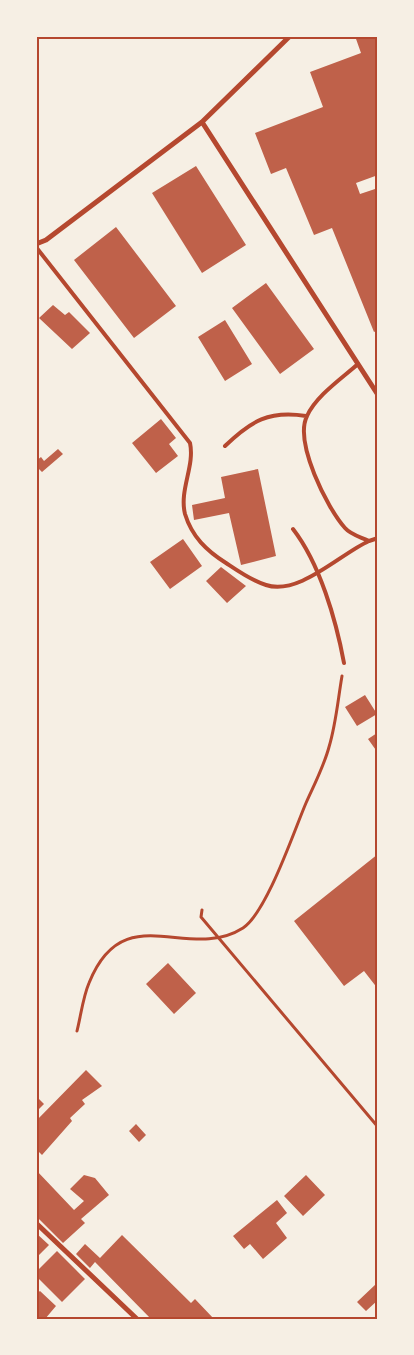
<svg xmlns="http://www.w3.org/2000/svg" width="414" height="1355" viewBox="0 0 414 1355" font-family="'Archivo Narrow',sans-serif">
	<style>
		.building { fill: #bf614a }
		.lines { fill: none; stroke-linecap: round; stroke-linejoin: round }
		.path { stroke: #b5482f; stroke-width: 3 }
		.service { stroke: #b5482f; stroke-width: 4 }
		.minor { stroke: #b5482f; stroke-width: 5 }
		.neatline { fill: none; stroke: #b5482f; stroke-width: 2 }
	</style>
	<rect width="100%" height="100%" fill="#f6efe4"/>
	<path class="building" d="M355,36h23v116l-3,1 3,7v15l-22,8 4,11 18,-6v142l-4,2 -42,-104 -18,7 -28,-67 -15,6 -16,-41 68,-26 -13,-35 51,-19z
		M196,166l50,79 -44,28 -50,-80z
		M116,227l60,79 -42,32 -60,-78z
		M266,283l48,66 -34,25 -48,-66z
		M53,305l12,10 4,-3 21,21 -18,16 -33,-31z
		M225,320l27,44 -27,17 -27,-44z
		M161,419l15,19 -7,6 9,12 -22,17 -24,-30z
		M58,449l5,5 -21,18 -6,-6v-5l5,-4 3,4z
		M258,469l18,87 -35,9 -12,-52 -35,7 -2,-15 33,-7 -4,-21z
		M183,539l19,27 -32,23 -20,-27z
		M221,567l25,19 -19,17 -21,-22z
		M365,695l12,19 -20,12 -12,-19z
		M377,733l1,2v18l-10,-14z
		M378,854v135l-14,-18 -20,15 -50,-65z
		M168,963l28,30 -22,21 -28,-30z
		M86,1070l16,16 -20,14 3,4 -15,14 2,3 -30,34 -4,-4 -2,1v-31z
		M36,1096l8,8 -8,8z
		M136,1124l10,11 -7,7 -10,-11z
		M36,1170l38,40 10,-9 -14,-12 14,-14 11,3 14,17 -28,24 4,4 -22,20 -27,-27z
		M306,1175l19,20 -22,21 -19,-20z
		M277,1200l10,13 -11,10 11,15 -24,21 -13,-15 -6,5 -11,-13z
		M36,1233l13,12 -13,13z
		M122,1235l69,68 4,-4 19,20h-63l-56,-57 -5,6 -14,-14 9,-10 15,14z
		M57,1251l28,28 -23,23 -26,-26v-4z
		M376,1284l2,16 -12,11 -9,-9z
		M40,1291l16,15 -11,13h-9v-25z"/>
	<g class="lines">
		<path class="path" d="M202,910l-1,7 177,210
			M77,1031c4,-16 6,-34 12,-48 35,-87 99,-20 154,-55 24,-16 51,-97 63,-125 8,-18 18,-37 23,-56 7,-23 9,-48 13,-71"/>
		<path class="service" d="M36,247l154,196c5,23 -11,47 -5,71 7,23 22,37 41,49 12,8 26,18 40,22 33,11 74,-31 103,-44
			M358,364c-17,15 -42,32 -51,52 -13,26 20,92 38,112 6,7 16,9 24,13l9,-3
			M225,446c26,-25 44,-36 81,-30
			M293,529c27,35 43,91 51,134"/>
		<path class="minor" d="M202,122l176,273
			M36,244l10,-4 156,-118 88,-86
			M36,1223l101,96"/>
	</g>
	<rect width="414" height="1355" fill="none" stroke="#f6efe4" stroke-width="75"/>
	<rect x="38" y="38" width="338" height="1280" class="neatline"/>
</svg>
